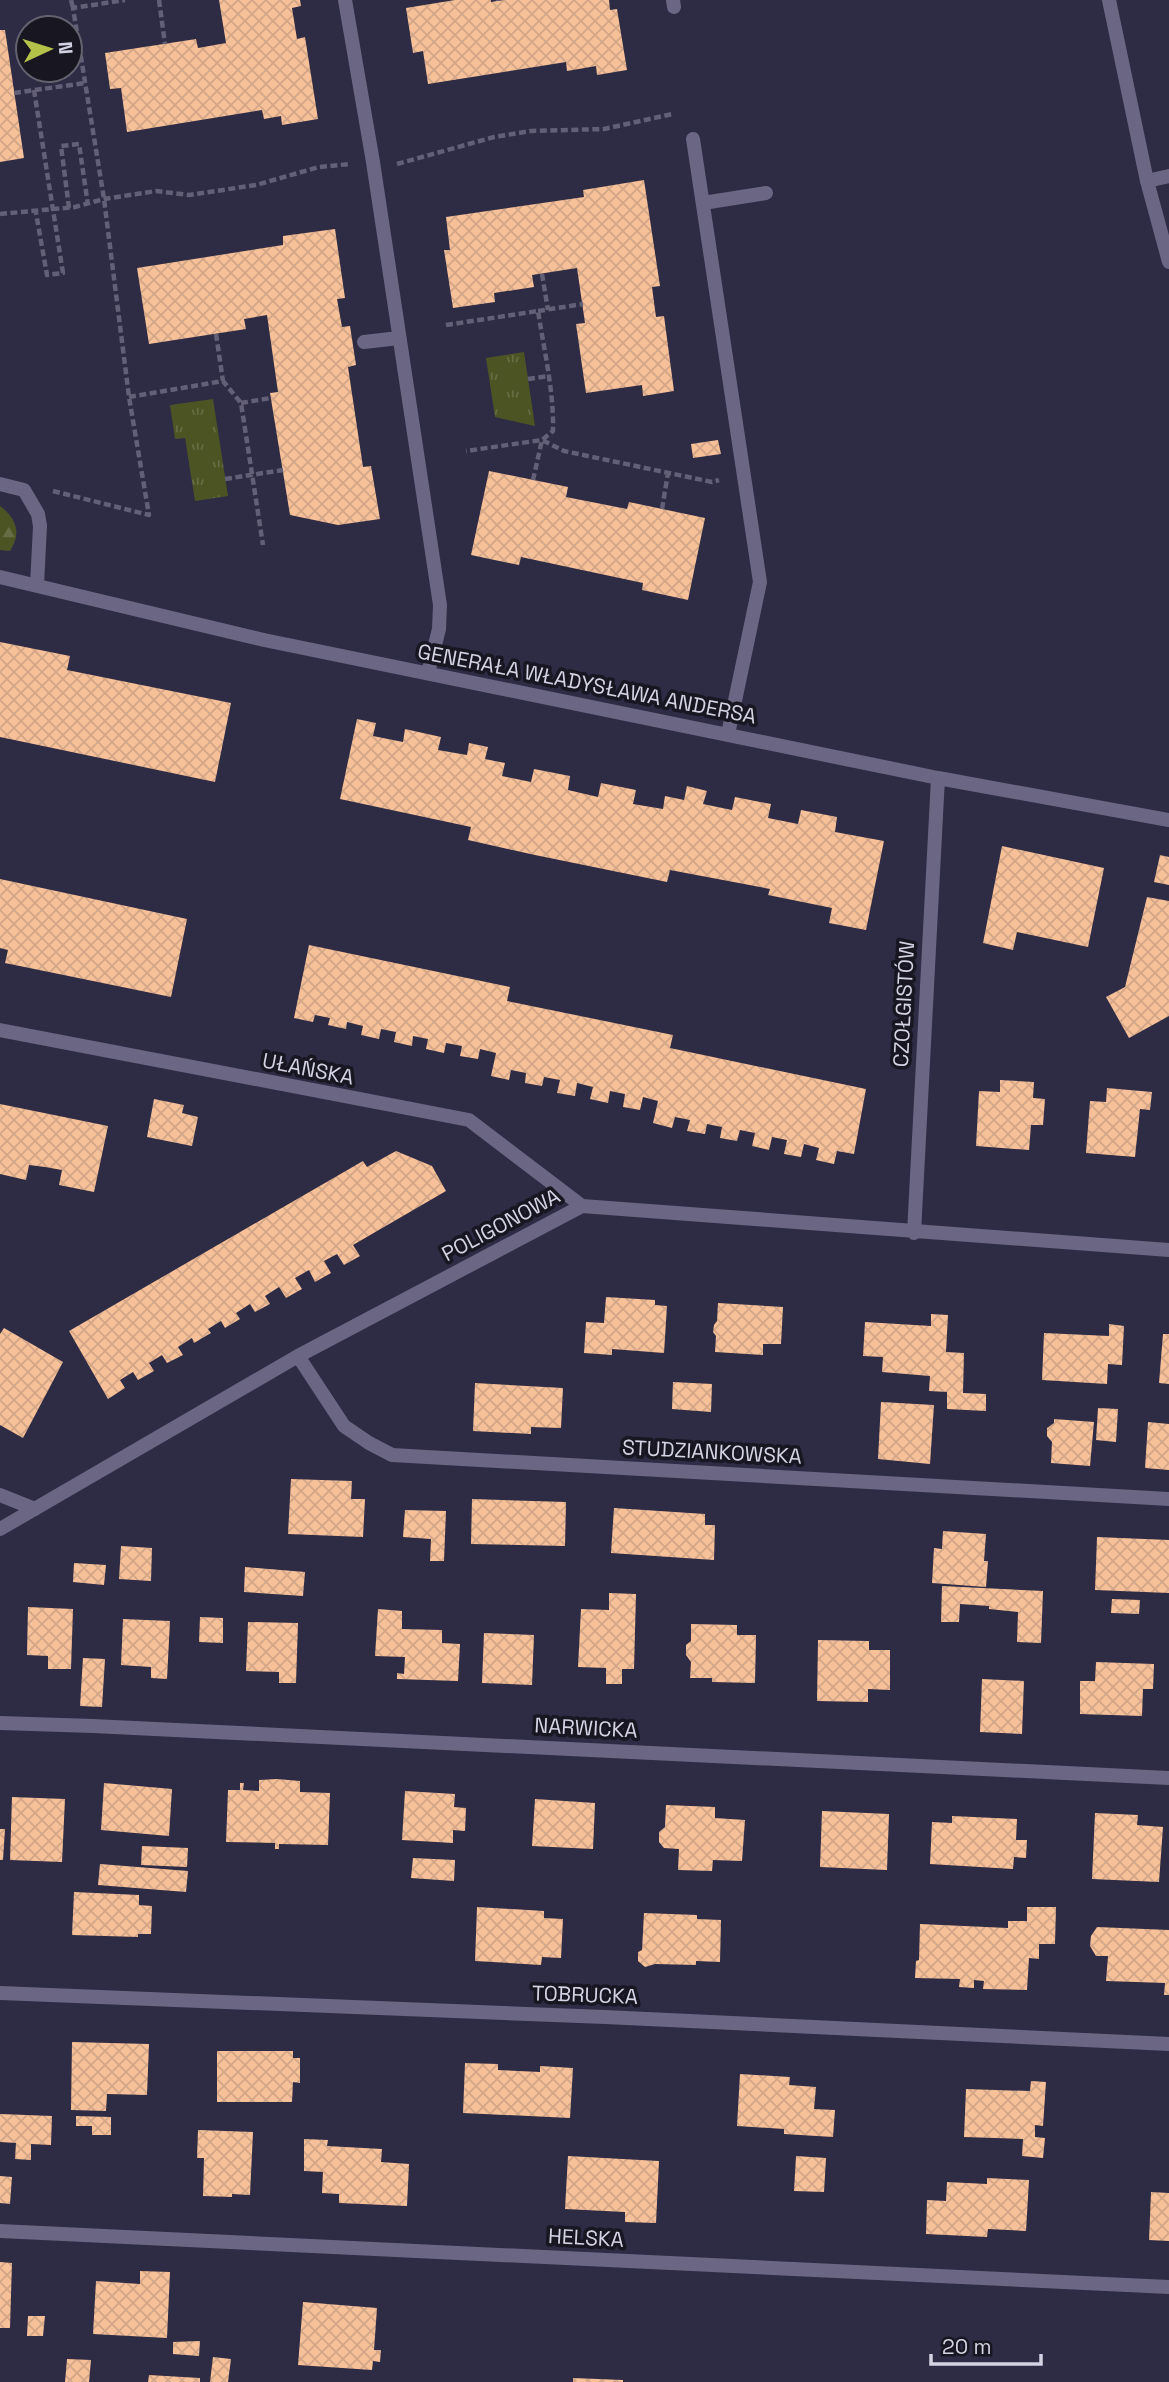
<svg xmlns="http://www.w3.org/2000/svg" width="1169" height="2382" viewBox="0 0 1169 2382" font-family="'Space Grotesk',sans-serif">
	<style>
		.grass { fill: url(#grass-tufts) }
		.forest { fill: url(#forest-firs) }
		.building { fill: url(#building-cross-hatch) }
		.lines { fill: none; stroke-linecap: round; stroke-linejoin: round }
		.path { stroke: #625f77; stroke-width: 4.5; stroke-dasharray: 7 3.5; stroke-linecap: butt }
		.lane { stroke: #6a6683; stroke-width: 14 }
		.street { stroke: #6a6683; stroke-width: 14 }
		.labels { text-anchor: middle; stroke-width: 7; stroke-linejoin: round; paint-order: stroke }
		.street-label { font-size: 21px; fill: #d4d3e4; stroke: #171621 }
	</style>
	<defs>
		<pattern id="grass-tufts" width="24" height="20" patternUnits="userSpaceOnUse" patternTransform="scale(1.75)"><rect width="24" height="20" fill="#4d5423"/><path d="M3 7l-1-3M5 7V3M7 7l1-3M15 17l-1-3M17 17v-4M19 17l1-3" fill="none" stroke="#666c43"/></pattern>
		<pattern id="forest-firs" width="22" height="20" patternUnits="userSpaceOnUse" patternTransform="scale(1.75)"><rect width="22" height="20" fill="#4d5423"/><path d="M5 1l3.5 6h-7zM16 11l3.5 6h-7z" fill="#666c43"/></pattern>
		<pattern id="building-cross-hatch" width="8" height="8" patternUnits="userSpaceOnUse" patternTransform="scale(1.75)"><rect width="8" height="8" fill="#f6c098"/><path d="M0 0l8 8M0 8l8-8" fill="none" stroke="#d2a687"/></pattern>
	</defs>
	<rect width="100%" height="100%" fill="#2e2b45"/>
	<path class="grass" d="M524,352l11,74 -40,-9 -9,-59z
		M213,399l15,97 -33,5 -10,-63 -10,1 -5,-34z"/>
	<path class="forest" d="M0,506c16,12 22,27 10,45l-10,-1z"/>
	<path class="building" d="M219,0h81l1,6 -9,2 5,31 8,-2 13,82 -36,6 -1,-9 -17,3 -2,-9 -135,22 -6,-44 -11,1 -5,-36 91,-14 2,9 28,-5z
		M455,0h36v2l13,-2h105l1,10 7,-1 10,61 -30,5 -1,-9 -29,5 -1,-9 -138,22 -5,-33 -10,2 -7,-45z
		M0,30h5l19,128 -24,4z
		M644,180l16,106 -8,1 4,30 8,-1 10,75 -31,5 -1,-11 -56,8 -10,-69 9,-1 -8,-55 -45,7 2,12 -40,6 1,9 -42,6 -9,-58h6l-4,-33 138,-20 -1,-7z
		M335,229l10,69 -8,1 5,28 8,-1 6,39 -8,2 15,100 8,-1 9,53 -42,6 -48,-10 -20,-122 8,-1 -11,-77 -23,4 2,10 -97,15 -12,-76 146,-23v-9z
		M718,440l3,14 -28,4 -2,-14z
		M489,471l79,16 -2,10 61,12 2,-7 76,16 -17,82 -46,-10 1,-7 -122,-26 -2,8 -48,-10z
		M0,642l70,14 -3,14 164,33 -16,79 -215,-45z
		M357,719l19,4 -3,13 30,6 2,-13 36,8 -3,13 29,5 2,-12 19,4 -3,12 20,4 -3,13 29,6 3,-13 36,7 -2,14 30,7 3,-14 35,7 -3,14 30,5 2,-13 19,4 3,-14 20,5 -4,13 29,6 3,-13 36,7 -3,14 30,6 3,-14 36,7 -2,15 49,9 -18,89 -37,-7 3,-15 -64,-13 2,-6 -100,-19 -3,12 -132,-27 -67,-15 3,-13 -131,-28z
		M1002,846l102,22 -16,79 -71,-15 -4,18 -30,-7z
		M1160,855l9,2v28l-15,-3z
		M0,879l187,40 -16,78 -166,-34 3,-13 -8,-2z
		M1147,897l22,4v115l-40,22 -23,-41 19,-10z
		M309,945l201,42 -3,14 166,34 -3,13 196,41 -12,65 -17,-3 -3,13 -18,-4 3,-12 -15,-4 -3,13 -17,-3 3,-14 -15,-3 -3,13 -17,-4 3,-13 -15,-3 -3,11 -17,-3 2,-11 -15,-3 -2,10 -18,-3 3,-11 -15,-3 -3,11 -19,-5 5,-22 -15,-4 -3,13 -17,-3 2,-13 -15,-3 -2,12 -18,-4 3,-12 -16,-4 -2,13 -18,-3 3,-13 -16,-3 -2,9 -17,-3 1,-10 -15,-3 -2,10 -18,-4 5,-23 -16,-4 -2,10 -18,-3 2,-10 -16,-3 -2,10 -18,-4 2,-10 -15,-3 -1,10 -18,-4 2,-10 -15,-3 -2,10 -18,-4 2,-9 -16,-4 -1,7 -18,-4 2,-7 -15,-3 -2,7 -19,-4z
		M1000,1080l34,2 -1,16 12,1 -2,26h-12l-2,25 -53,-4 3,-55 21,1z
		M1107,1088l45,4 -2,18 -10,-1 -5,48 -49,-4 4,-52 16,1z
		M154,1099l30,6 -2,8 16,4 -6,29 -45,-9z
		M0,1104l108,22 -14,66 -35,-7 3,-15 -17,-3 -16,-2 -3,15 -26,-6z
		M396,1151l36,15 14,25 -93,54 7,11 -16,9 -7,-11 -13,7 7,12 -16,9 -6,-12 -14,8 7,11 -16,9 -7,-11 -14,9 5,8 -15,8 -5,-8 -14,9 4,6 -15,9 -4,-7 -13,8 3,4 -17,10 -2,-5 -14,9 5,8 -16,8 -5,-8 -13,8 5,8 -16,9 -5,-8 -13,8 5,8 -17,11 -39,-68 294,-170 4,6z
		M606,1297l49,3v5l12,1 -3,47 -52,-4v6l-28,-2 2,-31 18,1z
		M718,1303l65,4 -2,37h-18v11l-48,-3 1,-16 -3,-4 1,-7 3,-4z
		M931,1314l17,1 -2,37 18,1 -1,40 23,1v17l-39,-2v-17l-18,-1 1,-15 -48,-4 1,-15 -20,-1 2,-34 66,4z
		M1109,1324l15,2 -2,39 -14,-1 -1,20 -65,-4 2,-47 65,3z
		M4,1328l59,34 -40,76 -23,-13v-91z
		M1163,1334h6v50l-10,-1z
		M673,1382l39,2 -1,28 -39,-3z
		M475,1383l88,5 -2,40 -30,-1v7l-58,-3z
		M881,1402l53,3 -4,59 -52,-5z
		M1098,1408l20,1 -2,33 -20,-2z
		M1054,1419l40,3 -4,44 -39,-3 1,-21 -5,-6v-8l7,-5z
		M1148,1422l21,2v46l-24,-2z
		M291,1479l61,2 -1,18h14l-2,38 -75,-3z
		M472,1499l94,3 -1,44 -94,-2z
		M614,1508l91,6v11h10l-1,35 -103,-7z
		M405,1510l41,1 -2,50h-14l1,-22 -28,-2z
		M943,1531l43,3 -2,27h4l-2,26 -54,-4 2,-35 8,1z
		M1097,1537l72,3v53l-74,-3z
		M121,1546l31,2 -1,33 -32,-2z
		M74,1563l32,2 -2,20 -31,-3z
		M245,1567l60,5 -2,24 -59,-4z
		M942,1586l101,5 -2,52 -24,-1 1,-30 -29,-3v-3l-29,-2 -1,18h-18z
		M609,1593l27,1 -2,75h-12v15h-16v-16l-28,-1 3,-58 28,1z
		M1112,1599l28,1 -1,14 -28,-1z
		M28,1607l45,2 -2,60h-23v-13l-21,-1z
		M378,1609l24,2v18l40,1v13l18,1 -2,37 -61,-2v-6l7,1 1,-17 -30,-1z
		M200,1617l23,1v25l-24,-1z
		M123,1619l47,2 -3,58 -16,-1v-11l-30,-2z
		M248,1622l50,1 -2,60h-17v-11l-33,-1z
		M691,1624l46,1v10h19l-1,48 -43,-1v-4h-22l1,-16 -5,-7v-10l5,-4z
		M484,1633l50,2 -2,50 -50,-2z
		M818,1640l51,1v9h21v40l-22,-1v13l-51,-1z
		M83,1658l22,1 -3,48 -22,-1z
		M1096,1662l58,2 -1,25h-10l-1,27 -62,-2v-33h15z
		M982,1679l42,2 -2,53 -42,-2z
		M277,1779l23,2v11l30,1 -2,52 -49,-1v5h-4v-6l-49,-1 2,-52h12v-7h4l-1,7 16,1v-11z
		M104,1783l68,6 -3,47 -68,-6z
		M405,1791l50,3 -1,13 12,1 -1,23 -12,-1v13l-51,-3z
		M12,1797l53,2 -3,63 -52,-2z
		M535,1799l60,4 -2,46 -61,-3z
		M666,1805l49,2v11l30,2 -3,41 -29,-1 -1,11 -34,-1 1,-21 -15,-1 -5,-6v-10l6,-5z
		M822,1811l67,3 -2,56 -67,-3z
		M1095,1813l43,2 -1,10 26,2 -4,55 -67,-3z
		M952,1816l65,3 -1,21h11l-1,18 -12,-1 -1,12 -83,-5 2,-42 20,1z
		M0,1829h5l-2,31h-3z
		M142,1846l46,2 -1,19 -46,-2z
		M413,1858l42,2 -1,21 -43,-3z
		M100,1864l88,7 -2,21 -88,-7z
		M74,1892l65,3v10l13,1 -1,28h-13v3l-66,-2z
		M477,1907l67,4v7l19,1 -2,39 -19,-1 -1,8 -66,-4z
		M1027,1907h29l-1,37h-16v15l-10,-1 -2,32 -44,-1 1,-8 -10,-1v8l-15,-1 1,-8 -45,-1 1,-17 3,-1 1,-36 88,4v-7h19z
		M644,1913l53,2v4l24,1 -1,42 -24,-1v4l-41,-1 -10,3 -7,-6v-9l4,-2z
		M1097,1927l72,3v65h-5l1,-12 -59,-2 2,-25h-12l-6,-10 1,-10z
		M72,2042l77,2 -2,51 -40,-1 -1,17 -35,-1z
		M217,2051h76v7h7v25l-7,-1 -1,20h-75z
		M465,2063l33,1v6l42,2v-6l33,2 -3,50 -107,-5z
		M740,2074l50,3 -1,8 27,2 -2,22 21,1 -2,27 -49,-3v-5l-47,-3z
		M1031,2081l15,1 -3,44 -8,-1v12l10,1 -2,20 -21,-2 1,-17 -59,-2 2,-48 64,2z
		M0,2114l52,2 -1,29 -20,-1v16l-16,-1 1,-16 -16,-1z
		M76,2116l35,1v18h-19v-9h-16z
		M198,2130l55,2 -3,63 -18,-1v3l-29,-1 1,-38h-7z
		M304,2139l24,1 -1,6 55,3 -1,13 28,2 -2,42 -68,-3v-9l-17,-1 1,-21 -19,-1z
		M568,2156l91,5 -3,62 -31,-1v-10l-60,-3z
		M796,2156l30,2 -2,34 -30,-1z
		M0,2176l12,1 -2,27 -10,-1z
		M987,2178l42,2 -3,51 -38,-2 -1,8 -61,-3 1,-34 19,1 1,-19 40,2z
		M1151,2192l18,1v48l-20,-1z
		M0,2262l12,1 -2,65h-10z
		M140,2271l30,1 -3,66 -74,-4 3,-53 44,3z
		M303,2302l74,6 -3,42h7l-1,12 -7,-1 -1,9 -74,-5z
		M28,2316h17l-2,20h-16z
		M200,2341l-1,15 -26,-2v-12z
		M213,2357l18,2 -3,23h-18z
		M67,2359l24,1 -2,22h-24z
		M149,2375l51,3v4h-52z
		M573,2378l50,2v2h-50z"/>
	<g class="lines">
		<path class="path" d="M71,0l2,8
			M159,0l6,44
			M498,0v1
			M34,90l29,183 -16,2 -11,-62
			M14,93l71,-10
			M397,164l97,-27 37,-6 73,-2 68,-15
			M69,208l-8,-62 18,-2 9,61
			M0,214l75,-7 29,-8 52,-8 33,4 67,-10 63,-18 31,-3
			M542,274l6,36
			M538,311l45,-7
			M446,325l92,-14c6,39 16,80 15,120l-11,9 -76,11
			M216,334l7,47
			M528,379l21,-3
			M129,397l94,-16 18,22 22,142
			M241,403l30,-5
			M225,479l58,-9
			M533,480l9,-40 22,11 148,31 7,-2
			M53,491l96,24 -20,-118 -25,-198 -31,-191 52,-8
			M662,509l6,-36"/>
		<path class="lane" d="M345,0l28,162 67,443 -1,24 -11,44
			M673,0l1,7
			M693,139l67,443 -32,152
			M1147,181l22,-5
			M703,203l63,-10
			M364,342l35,-4
			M37,585l3,-59"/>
		<path class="street" d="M1109,0l38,181 22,81
			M0,484l24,6 14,24 2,12
			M0,577l264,63 674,138 231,42
			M0,1030l469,90 113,86
			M914,1233l24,-455
			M298,1356l46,70 25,17 23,12 777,44
			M0,1495l35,14
			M0,1529l298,-173 284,-150 587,44
			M0,1723l93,3 1076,52
			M0,1993l605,24 564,27
			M0,2231l1169,56"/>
	</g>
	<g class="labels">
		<g class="street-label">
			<text transform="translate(587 684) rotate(11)" y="7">GENERAŁA WŁADYSŁAWA ANDERSA</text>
			<text transform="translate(904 1004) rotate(-87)" y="7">CZOŁGISTÓW</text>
			<text transform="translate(308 1069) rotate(11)" y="7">UŁAŃSKA</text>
			<text transform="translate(501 1225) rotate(-28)" y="7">POLIGONOWA</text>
			<text transform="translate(712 1452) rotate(3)" y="7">STUDZIANKOWSKA</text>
			<text transform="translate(586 1728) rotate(3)" y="7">NARWICKA</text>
			<text transform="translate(585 1995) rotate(2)" y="7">TOBRUCKA</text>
			<text transform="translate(586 2238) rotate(3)" y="7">HELSKA</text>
		</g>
	</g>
	<g transform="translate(49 49) rotate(86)"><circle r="33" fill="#171621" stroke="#63626f" stroke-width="2"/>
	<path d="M0-5L12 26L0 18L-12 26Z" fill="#b5c249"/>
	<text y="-10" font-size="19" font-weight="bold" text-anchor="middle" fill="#d4d3e4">N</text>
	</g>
	<path d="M931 2354v10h110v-10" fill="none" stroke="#d4d3e4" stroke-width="3.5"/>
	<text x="942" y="2354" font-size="21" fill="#d4d3e4" stroke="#171621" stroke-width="5" paint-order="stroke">20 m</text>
</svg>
